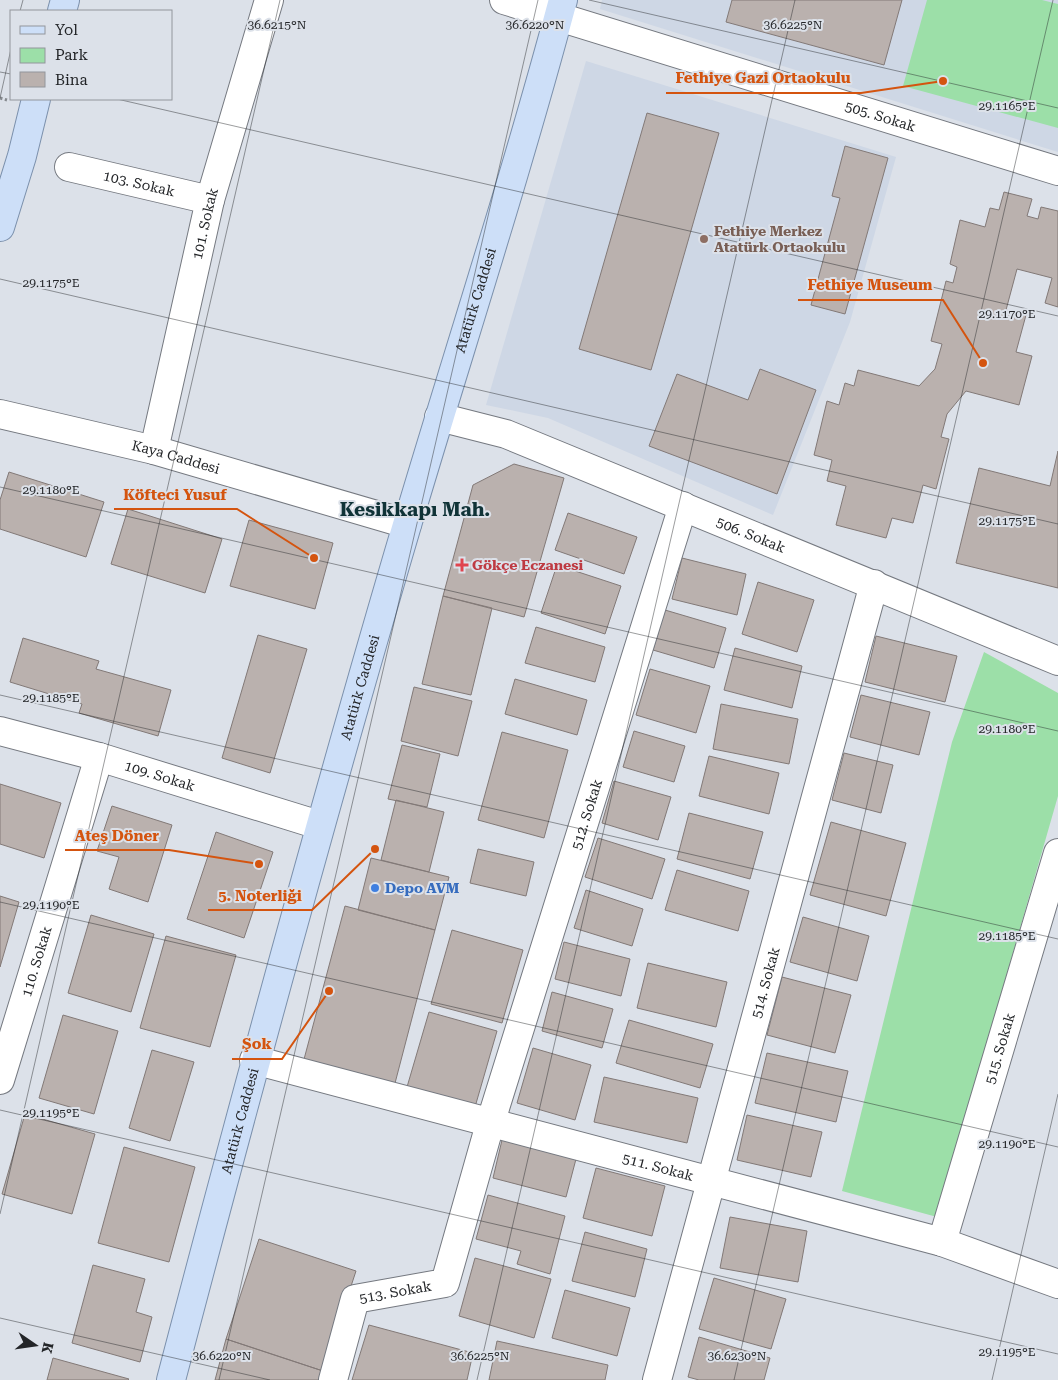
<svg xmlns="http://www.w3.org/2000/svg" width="1058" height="1380" viewBox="0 0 1058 1380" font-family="'Roboto Serif',serif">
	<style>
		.built { fill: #ced7e5 }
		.green { fill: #9cdfa8 }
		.building { fill: #bab1ae; stroke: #827977 }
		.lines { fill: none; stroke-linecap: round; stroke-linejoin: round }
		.minor-casing { stroke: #757980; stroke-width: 30 }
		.tertiary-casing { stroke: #757980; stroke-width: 30 }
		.primary-casing { stroke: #7b90ac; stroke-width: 30 }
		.path { stroke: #868a8f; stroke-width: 3; stroke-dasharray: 2.5 2.5; stroke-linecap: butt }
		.minor { stroke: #fff; stroke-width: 28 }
		.tertiary { stroke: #fff; stroke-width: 28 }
		.primary { stroke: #cddff8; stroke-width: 28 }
		.ticks { fill: none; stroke: #232528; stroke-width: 1; stroke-opacity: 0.45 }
		.education-dot { fill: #8d6e63; stroke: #dce1e9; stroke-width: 2 }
		.health-dot { fill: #e0444e; stroke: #dce1e9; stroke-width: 2 }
		.shop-dot { fill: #3f7fe0; stroke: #dce1e9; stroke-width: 2 }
		.labels { text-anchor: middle; stroke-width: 4; stroke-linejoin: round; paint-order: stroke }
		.street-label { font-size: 14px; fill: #232528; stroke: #dce1e9 }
		.education-label { font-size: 14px; font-weight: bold; fill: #785e54; stroke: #dce1e9; text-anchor: start }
		.health-label { font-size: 14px; font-weight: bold; fill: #be3a42; stroke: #dce1e9; text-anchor: start }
		.shop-label { font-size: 14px; font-weight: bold; fill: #366cbe; stroke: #dce1e9; text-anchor: start }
		.district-label { font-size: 19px; font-weight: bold; fill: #103337; stroke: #dce1e9 }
		.ticks-label { font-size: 12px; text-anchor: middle; fill: #232528; stroke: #dce1e9; stroke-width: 4; stroke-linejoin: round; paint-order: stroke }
		.leader { fill: none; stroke: #d4540f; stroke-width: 2 }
		.callout-dot { fill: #d4540f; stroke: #dce1e9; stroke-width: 2 }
		.callout-label { font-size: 15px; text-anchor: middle; font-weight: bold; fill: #d4540f; stroke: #dce1e9; stroke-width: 4; stroke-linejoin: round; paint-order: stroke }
	</style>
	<rect width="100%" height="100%" fill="#dce1e9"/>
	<path class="built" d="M602,0h456v152l-458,-143z
		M586,61l310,96 -46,165 -77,193 -225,-97 -62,-13z"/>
	<path class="green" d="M927,0h115l16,4v124l-155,-42z
		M984,652l74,41v103l-121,421 -95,-26 110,-449z"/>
	<path class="building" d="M732,0h170l-18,65 -158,-43z
		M647,113l72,20 -68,237 -72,-21z
		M845,146l43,12 -43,156 -34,-9 29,-107 -8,-2z
		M1004,192l28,7 -5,17 11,3 3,-12 17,4v96l-13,-4 7,-25 -35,-9 -11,41 20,5 -10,37 16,4 -13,49 -53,-14 -19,23 -6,23 8,2 -13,50 -13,-4 -10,38 -21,-5 -6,20 -50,-13 10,-39 -19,-5 5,-21 -18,-5 13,-54 12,4 6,-22 9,3 4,-16 61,16 16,-17 7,-25 -11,-3 15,-60 7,2 4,-16 -7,-3 10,-44 25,7 5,-19 9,2z
		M760,369l56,21 -39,104 -128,-48 28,-72 71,26z
		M1058,451v137l-102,-25 23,-95 71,18z
		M514,464l50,14 -40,139 -81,-21 30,-111z
		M9,472l95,30 -18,55 -86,-28v-29z
		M128,509l94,30 -17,54 -94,-29z
		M568,513l69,24 -13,37 -69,-24z
		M249,520l84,23 -18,66 -85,-23z
		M682,558l64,16 -9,41 -65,-16z
		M557,565l64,21 -16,48 -64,-21z
		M758,582l56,18 -17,52 -55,-18z
		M443,596l49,12 -21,87 -49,-11z
		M665,610l61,18 -12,40 -61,-18z
		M536,627l69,20 -10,35 -70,-19z
		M258,635l49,14 -37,124 -48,-15z
		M876,636l81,20 -12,46 -80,-20z
		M23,638l76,23 -3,8 75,21 -13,46 -79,-23 3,-9 -72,-22z
		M735,648l67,18 -10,42 -68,-18z
		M650,669l60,17 -14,47 -60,-18z
		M515,679l72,21 -10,35 -72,-21z
		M414,687l58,14 -14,55 -57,-15z
		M861,695l69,17 -11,43 -69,-18z
		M721,704l77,15 -9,45 -76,-15z
		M634,731l51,15 -11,36 -51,-15z
		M502,732l66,18 -24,88 -66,-18z
		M402,745l38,9 -13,53 -39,-8z
		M844,753l49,12 -12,48 -49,-13z
		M709,756l70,17 -10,41 -70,-18z
		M614,781l57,16 -13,43 -56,-17z
		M0,784l61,19 -17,55 -44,-14z
		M396,800l48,12 -15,60 -48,-12z
		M112,806l60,19 -24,77 -39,-13 10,-32 -22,-6z
		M689,813l74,19 -13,47 -73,-20z
		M831,822l75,21 -20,73 -76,-21z
		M216,832l57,20 -29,86 -57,-19z
		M598,838l67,21 -13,40 -67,-22z
		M478,849l56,13 -8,34 -56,-13z
		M371,858l78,19 -14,53 -77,-20z
		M677,870l72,21 -11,40 -73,-21z
		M586,890l57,19 -11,37 -58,-18z
		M0,896l19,6 -19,65z
		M345,906l90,24 -41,157 -91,-24z
		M91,915l63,19 -23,78 -63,-19z
		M803,917l66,19 -12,45 -67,-19z
		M452,930l71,20 -21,73 -71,-19z
		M166,936l70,19 -26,92 -70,-19z
		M564,942l66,17 -9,37 -66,-17z
		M648,963l79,19 -11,45 -79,-19z
		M782,977l69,18 -16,58 -68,-18z
		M552,992l61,17 -11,39 -60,-17z
		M429,1012l68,19 -22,76 -68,-20z
		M63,1015l55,16 -24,83 -55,-16z
		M629,1020l84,24 -13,44 -84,-25z
		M533,1048l58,17 -16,55 -58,-17z
		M152,1050l42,12 -24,79 -41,-13z
		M767,1053l81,18 -12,51 -81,-19z
		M604,1077l94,21 -11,45 -93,-21z
		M25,1114l70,20 -23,80 -70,-20z
		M747,1115l75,17 -11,45 -74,-17z
		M502,1140l74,19 -10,38 -73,-19z
		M124,1147l71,20 -26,95 -71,-19z
		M596,1168l69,18 -13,50 -69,-18z
		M488,1195l77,21 -15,58 -33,-10 4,-13 -45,-12z
		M730,1217l77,14 -9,51 -78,-14z
		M585,1232l62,17 -12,48 -63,-16z
		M259,1239l97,32 -33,100 -97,-32z
		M475,1258l76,21 -17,59 -75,-22z
		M93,1265l52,14 -9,33 16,5 -12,45 -68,-19z
		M714,1278l72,21 -15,50 -72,-20z
		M565,1290l65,18 -13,48 -65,-18z
		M369,1325l104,28 -6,27h-115z
		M699,1337l71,21 -6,22h-65l-11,-3z
		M226,1339l97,32 -3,9h-105z
		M497,1341l111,24 -3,15h-116z
		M53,1358l76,21 -1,1h-81z"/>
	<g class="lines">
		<g class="minor-casing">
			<g id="minor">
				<path id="s1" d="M504,0l554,171"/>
				<path id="s2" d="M69,167l141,33"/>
				<path id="s3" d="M439,417l67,17 552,227"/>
				<path id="s4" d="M154,450l56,-250 59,-200"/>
				<path id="s5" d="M0,731l99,26 220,68"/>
				<path id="s6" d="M254,1060l688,182 116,42"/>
				<path id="s7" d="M0,1080l99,-323"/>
				<path id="s8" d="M942,1242l116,-389"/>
				<path id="s9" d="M333,1380l22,-81 90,-16 45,-159 193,-618"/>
				<path id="s10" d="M657,1380l217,-796"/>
			</g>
		</g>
		<g class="tertiary-casing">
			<g id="tertiary">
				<path id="s11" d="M0,414l154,36 253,74"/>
			</g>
		</g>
		<g class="primary-casing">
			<g id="primary">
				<path d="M62,11l3,-11"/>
				<path d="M0,227l22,-71 14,-57"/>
				<path id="s12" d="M171,1380c75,-286 152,-571 236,-855 52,-175 109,-349 156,-525"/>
			</g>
		</g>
		<path class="path" d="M0,98l7,2"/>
		<use href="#minor" class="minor"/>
		<use href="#tertiary" class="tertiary"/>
		<use href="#primary" class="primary"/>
	</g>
	<path class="ticks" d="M589,0l469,108M20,11l3,-11M0,72l11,2M0,98l11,-49M117,99l941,217M0,279l1058,245M0,487l1058,244M0,695l1058,244M0,902l1058,245M0,1110l1058,244M0,1214l280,-1214M0,1318l270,62M219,1380l319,-1380M477,1380l318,-1380M734,1380l319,-1380M992,1380l66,-286"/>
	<circle class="education-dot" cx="704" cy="239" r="5"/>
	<path class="health-dot" d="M459.5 557.5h5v5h5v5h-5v5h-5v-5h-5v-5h5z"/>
	<circle class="shop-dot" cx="375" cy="888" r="5"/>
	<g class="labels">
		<g class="street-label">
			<text dy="5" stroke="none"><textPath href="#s1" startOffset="394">505. Sokak</textPath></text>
			<text dy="5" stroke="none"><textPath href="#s2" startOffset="72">103. Sokak</textPath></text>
			<text dy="5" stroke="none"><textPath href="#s4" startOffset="232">101. Sokak</textPath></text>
			<text dy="5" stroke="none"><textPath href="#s12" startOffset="1122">Atatürk Caddesi</textPath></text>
			<text dy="5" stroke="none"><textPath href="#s11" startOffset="181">Kaya Caddesi</textPath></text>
			<text dy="5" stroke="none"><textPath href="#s3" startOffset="334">506. Sokak</textPath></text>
			<text dy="5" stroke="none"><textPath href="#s12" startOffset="718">Atatürk Caddesi</textPath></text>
			<text dy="5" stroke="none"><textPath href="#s5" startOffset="166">109. Sokak</textPath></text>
			<text dy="5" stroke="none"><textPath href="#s9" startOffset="665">512. Sokak</textPath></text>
			<text dy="5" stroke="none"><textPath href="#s7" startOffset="124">110. Sokak</textPath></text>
			<text dy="5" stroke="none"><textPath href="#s10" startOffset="412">514. Sokak</textPath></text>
			<text dy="5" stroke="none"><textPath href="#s8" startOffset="202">515. Sokak</textPath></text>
			<text dy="5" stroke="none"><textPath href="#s12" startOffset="268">Atatürk Caddesi</textPath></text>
			<text dy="5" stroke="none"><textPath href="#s6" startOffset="418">511. Sokak</textPath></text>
			<text dy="5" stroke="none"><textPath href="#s9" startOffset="125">513. Sokak</textPath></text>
		</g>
		<g class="education-label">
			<text x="714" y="236">Fethiye Merkez<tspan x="714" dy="16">Atatürk Ortaokulu</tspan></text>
		</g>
		<g class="health-label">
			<text x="472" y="570">Gökçe Eczanesi</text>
		</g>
		<g class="shop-label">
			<text x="385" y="893">Depo AVM</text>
		</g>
		<g class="district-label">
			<text x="415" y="516">Kesikkapı Mah.</text>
		</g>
	</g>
	<g class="ticks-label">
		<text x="277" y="29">36.6215°N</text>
		<text x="535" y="29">36.6220°N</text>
		<text x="793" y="29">36.6225°N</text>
		<text x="1007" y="110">29.1165°E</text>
		<text x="51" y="287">29.1175°E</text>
		<text x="1007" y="318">29.1170°E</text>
		<text x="51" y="494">29.1180°E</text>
		<text x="1007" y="525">29.1175°E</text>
		<text x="51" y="702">29.1185°E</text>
		<text x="1007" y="733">29.1180°E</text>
		<text x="51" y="909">29.1190°E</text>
		<text x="1007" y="940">29.1185°E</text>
		<text x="51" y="1117">29.1195°E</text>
		<text x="1007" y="1148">29.1190°E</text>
		<text x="1007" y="1356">29.1195°E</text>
		<text x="222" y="1360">36.6220°N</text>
		<text x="480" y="1360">36.6225°N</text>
		<text x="737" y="1360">36.6230°N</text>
	</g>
	<path class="leader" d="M943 81L861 93H666M983 363L943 300H798M314 558L237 509H114M259 864L169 850H65M375 849L312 910H208M329 991L282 1059H232"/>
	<g class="callout-dot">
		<circle cx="943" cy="81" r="5"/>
		<circle cx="983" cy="363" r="5"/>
		<circle cx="314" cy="558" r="5"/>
		<circle cx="259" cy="864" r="5"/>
		<circle cx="375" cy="849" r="5"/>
		<circle cx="329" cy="991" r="5"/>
	</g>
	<g class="callout-label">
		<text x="763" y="83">Fethiye Gazi Ortaokulu</text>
		<text x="870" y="290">Fethiye Museum</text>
		<text x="175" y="500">Köfteci Yusuf</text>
		<text x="117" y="841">Ateş Döner</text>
		<text x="260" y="901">5. Noterliği</text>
		<text x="257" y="1049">Şok</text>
	</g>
	<rect x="10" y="10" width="162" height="90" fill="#dce1e9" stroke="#92969c"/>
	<rect x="20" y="26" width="25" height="8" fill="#cddff8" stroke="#92969c"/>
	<text x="55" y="35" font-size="15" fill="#232528">Yol</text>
	<rect x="20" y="48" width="25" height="15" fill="#9cdfa8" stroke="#92969c"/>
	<text x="55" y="60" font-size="15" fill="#232528">Park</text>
	<rect x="20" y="72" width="25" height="15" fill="#bab1ae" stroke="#92969c"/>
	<text x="55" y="85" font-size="15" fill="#232528">Bina</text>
	<g transform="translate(35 1345) rotate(103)" stroke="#dce1e9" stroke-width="4" paint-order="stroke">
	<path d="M0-4L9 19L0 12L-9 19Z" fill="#232528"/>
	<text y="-8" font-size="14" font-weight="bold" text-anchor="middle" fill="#232528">K</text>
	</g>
</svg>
